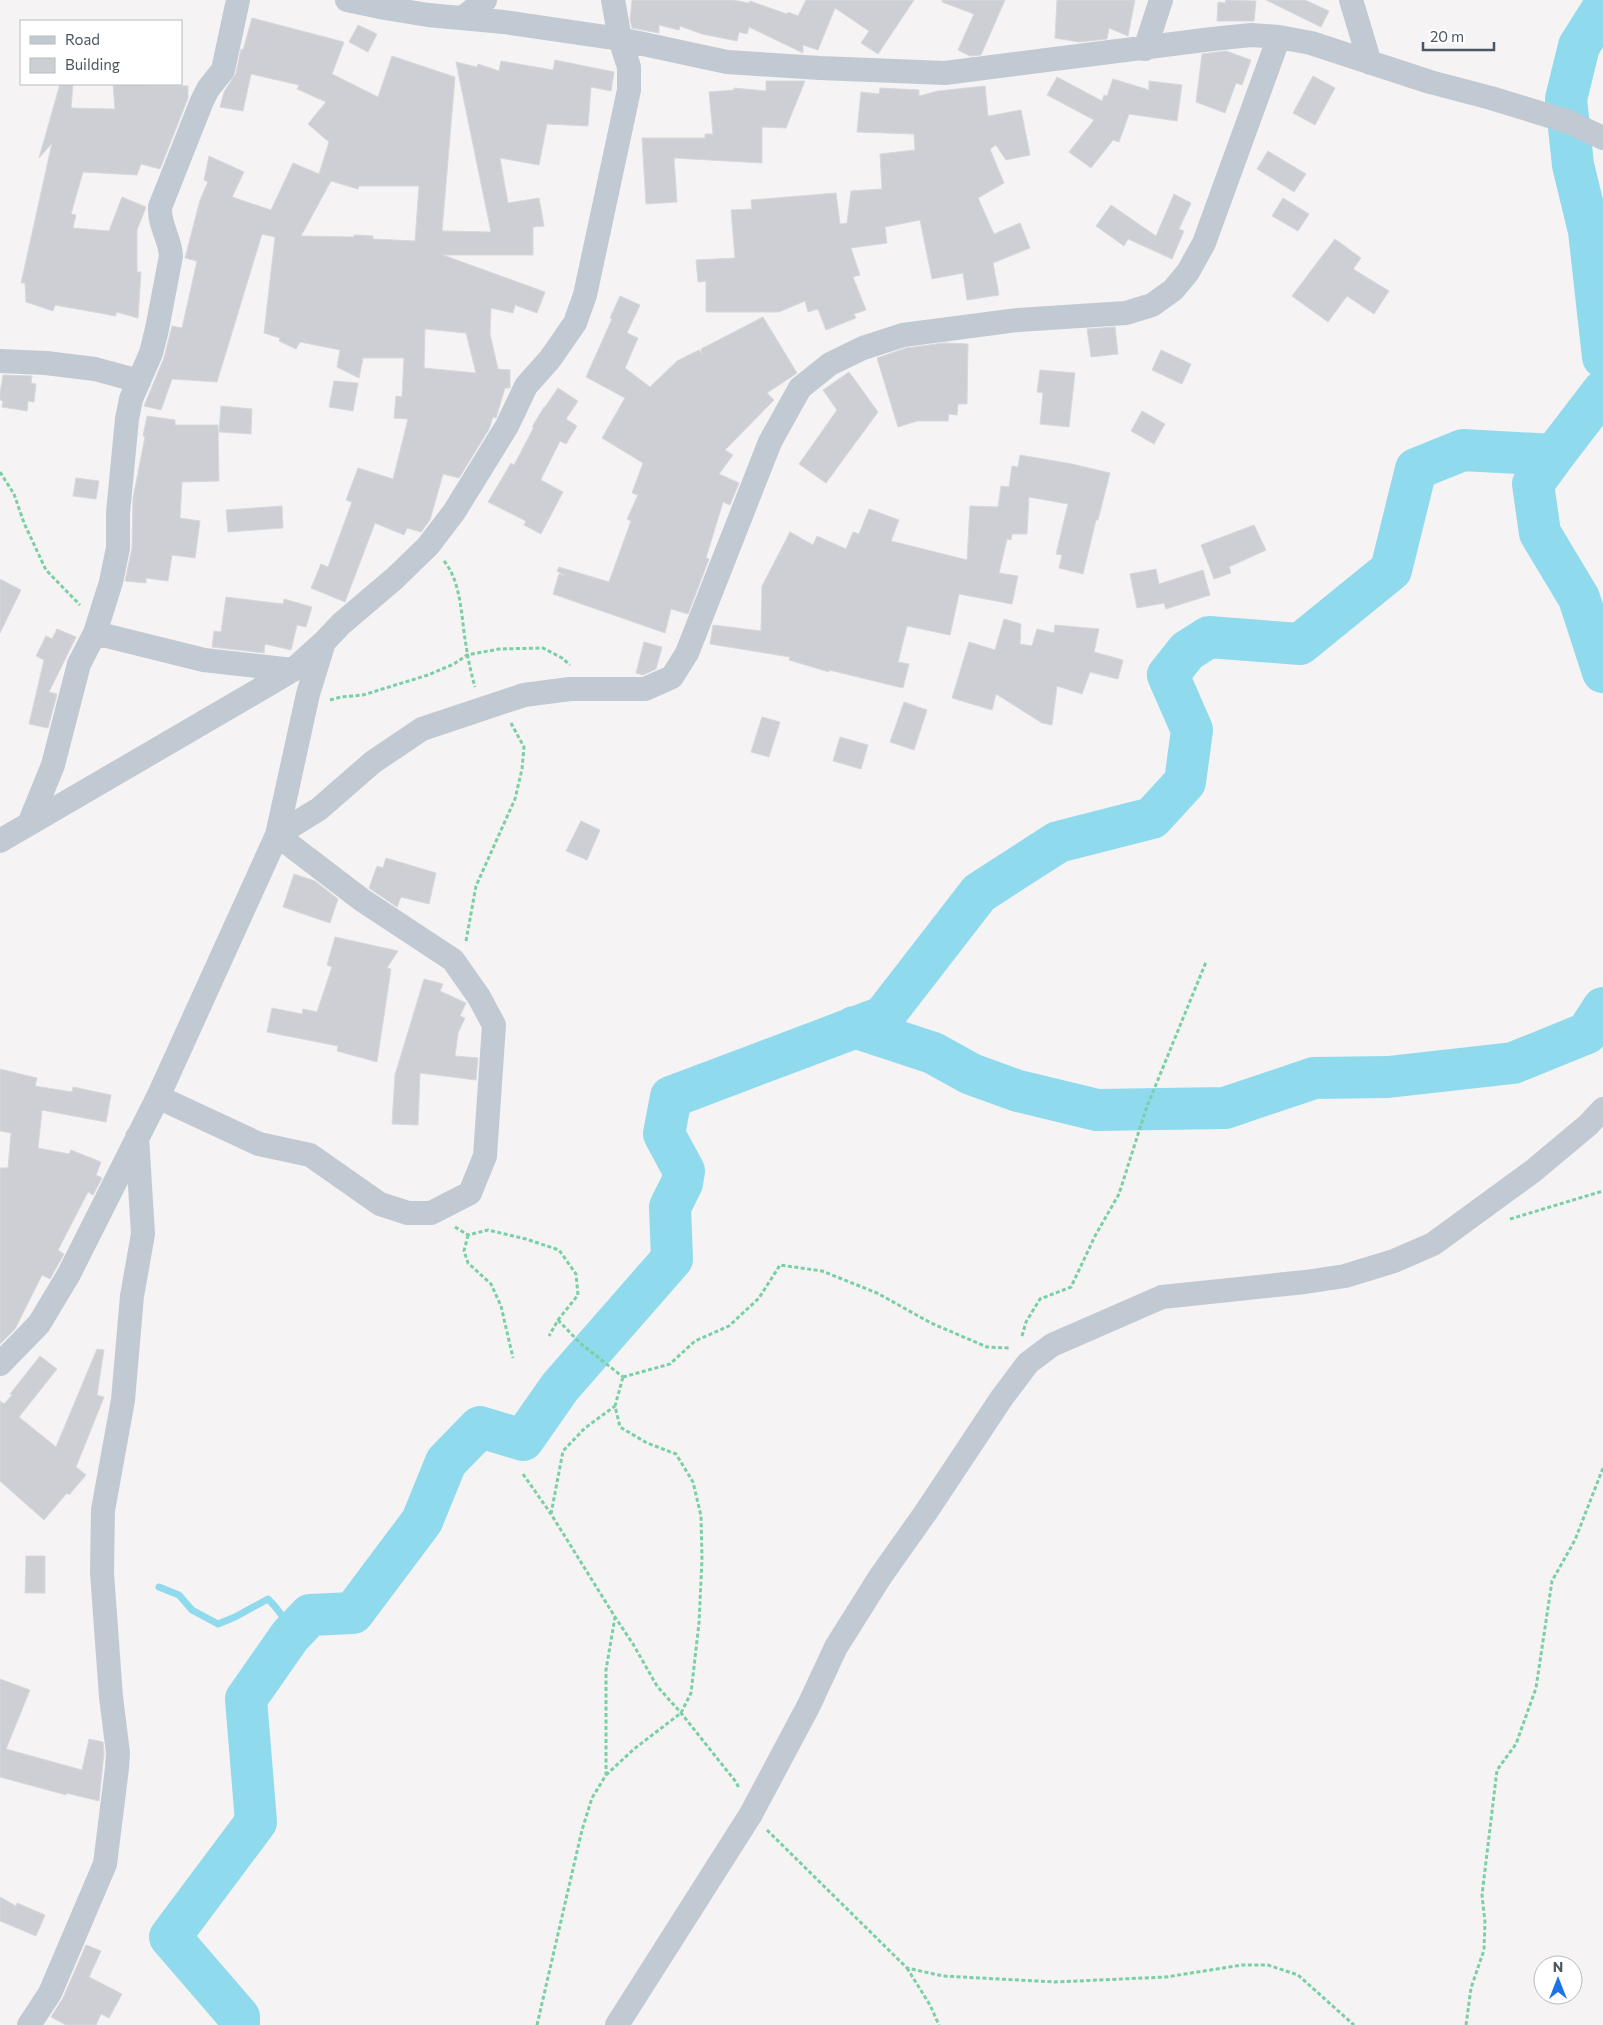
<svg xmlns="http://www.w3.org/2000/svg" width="1603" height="2025" viewBox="0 0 1603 2025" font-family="Commissioner,sans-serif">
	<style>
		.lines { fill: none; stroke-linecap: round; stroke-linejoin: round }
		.stream { stroke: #90daee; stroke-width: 7 }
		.river { stroke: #90daee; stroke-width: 42 }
		.building { fill: #cdcfd5; stroke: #d7d9de; fill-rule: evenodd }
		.path { stroke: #7ad0a6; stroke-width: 3; stroke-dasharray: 4 2.5; stroke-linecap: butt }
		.minor { stroke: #c1cad2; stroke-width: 24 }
	</style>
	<rect width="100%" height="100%" fill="#f5f3f3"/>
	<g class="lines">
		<path class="stream" d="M159,1587l20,8 13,15 26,14 17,-7 33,-18c10,10 20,23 22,37"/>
		<path class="river" d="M1603,8l-24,38 -13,53 7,66 16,66 14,126
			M1554,455l-21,29 7,49 39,65 24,74
			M854,1027l79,26 38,21 47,17 79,19 128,-2 89,-30 74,-1 125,-14 74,-30 16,-25
			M239,2025v-8l-69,-80 86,-115 -10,-123 44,-63 20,-21 43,-2 69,-92 24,-59 34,-35 43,13 37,-53 112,-128 -2,-52 12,-24 2,-12 -20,-37 7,-37 212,-80 96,-124 79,-51 94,-24 33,-36 7,-52 -24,-55 19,-24 22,-14 91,7 91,-74 25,-101 47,-19 91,5 49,-64"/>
	</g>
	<path class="building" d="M632,0h100l17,3 1,-2 37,13 1,-2 10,4 8,-16h108l-36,54 -17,-11 8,-12 -34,-23 -17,42 -15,-5v8l-54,-26 -2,7 -8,-2 -2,9 -35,-7 -22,-8 -1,4 -20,-5v8l-27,-5 -2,-9z
		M942,0h63l-24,55 -11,1 -12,-6 16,-36 -32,-12z
		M1057,0h78l-7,36 -19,-8 -2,11 -28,3 -24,-4z
		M1226,0l30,1 -2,20h-37l1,-19 7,1z
		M1266,0h39l24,11 -8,16z
		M252,18l92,24 -12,32 46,23 14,-41 63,21 -13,154 49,1 -35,-170 21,5 1,-3 21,7 2,-10 52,9 2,-10 59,12 -3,19 -20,-4 -3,39 -41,-2 -8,41 -39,-7 8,45 31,-5 5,28 -11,1v28h-90l102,37 -8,21 -22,-8 -2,8 -22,-5 -1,26 8,35 12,1v18h-5l-9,30 -3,-1 -4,12 -30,49 -16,-4 -13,46 -9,12 -14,-4 -3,7 -29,-12 -30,79 -34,-14 10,-24 7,3 24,-65 -6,-2 12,-32 35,11 15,-60 -14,-1 2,-22 6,1 2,-39h-41l-4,20 -22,-11 3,-17 -40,-8 -4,7 -17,-8 1,-3 -16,-5 11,-96 -13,-3 -45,148 -45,-3 -11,31 -17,-4 20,-48 8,-32 10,2 15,-67 -12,-3 15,-58 8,-18 -4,-2 5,-24 35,16 -12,25 39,13 22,-47 26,11 10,-32 -21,-18 18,-22 -29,-13 2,-4 -48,-11 -8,37 -23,-4 4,-15 12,-19 5,-24 2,1zM331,181l27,8 1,-3h60l-4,55 -42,-2v-3l-19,-1v2l-53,-1zM425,329l41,4 10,40 -52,-5z
		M358,25l19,9 -9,18 -19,-10z
		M1226,51l25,9 -9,25 -6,-2 -11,30 -29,-11 6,-48z
		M1313,76l22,12 -20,37 -22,-12z
		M1057,77l45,24 2,-6 3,1 6,-17 36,11v-9l33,4 -5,36 -48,-7 -10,28 -6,-2 -22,28 -22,-16 25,-32 -47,-25z
		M766,81h39l-19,47 -24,-1v36l-88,-5 3,44 -31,2 -4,-66h63v-4h8l-4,-42 25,-2v-2l32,3z
		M60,84h13l-2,24 44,1 -2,-25 75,2v12l-28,71 -19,-5 -4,11 -54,-3 -12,42 5,1 -3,13 36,3 13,-34 24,10 -9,23v42h4l-3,46 -22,-6v4l-61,-11 -2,6 -27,-9 -1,-19h-4l31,-140 -13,15z
		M985,86l3,30 33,-6 9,45 -24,5 -10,-15 -6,4 14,34 -26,15 16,36 26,-11 10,25 -37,15 6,32 -32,5 -4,-27 -31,6 -12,-59 -35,7 2,16 -36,5 9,27 -7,2 13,33 -12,4 2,4 -30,12 -8,-21 -10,3 -3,-11 -26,11h-73v-31l-8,1 -2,-22 39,-2 -4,-48 21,-1 -1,-9 85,-7 4,31 7,-1 4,-32 31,-2 -2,-35 35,-4 -1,-16 -57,-2 4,-40 18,2 1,-6 39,2v6l19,-5z
		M1268,151l38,23 -12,18 -37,-23z
		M1174,194l17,9 -12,26 5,2 -12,28 -44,-20 -4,7 -28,-20 15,-21 45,31z
		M1283,198l26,16 -11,17 -26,-15z
		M1335,239l26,19 -8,11 36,22 -15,23 -27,-18 -19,26 -36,-26z
		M620,296l20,9 -13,28 11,5 -13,30 25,19 27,-26 22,-11 3,4 -1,-5 62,-32 34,56 -30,20 7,7 -49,50 8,5 -14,19 20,9 -9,22 -7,-3 -17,56 3,1 -21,55 -17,-5 -6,24 -112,-39 6,-20 6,2 -8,-5 2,-4 50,15 22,-61 -4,-2 11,-24 -6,-2 11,-30 -41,-25 23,-40 -39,-21 26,-58 -2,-1z
		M1115,327l3,27 -27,3 -4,-28z
		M944,343l24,1 -1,60h-9l-1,11 -8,-1 -1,7h-31l-19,6 -21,-69 29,-10z
		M1161,350l30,14 -9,20 -30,-14z
		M1040,370l35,3 -6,54 -29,-3 3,-31 -6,-1z
		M849,372l29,40 -52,71 -27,-19 38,-54 -14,-20z
		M3,375l29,1 -1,7 5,1 -2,18 -6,-1 -1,10 -25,-4 1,-6 -3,-1v-7z
		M334,381l24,2 -5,28 -24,-4z
		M558,388l20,13 -12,18 11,7 -11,18 -6,-3 -18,36 -1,3 22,12 -22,42 -17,-9 2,-4 -38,-19 23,-39 3,2 20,-38h-2l12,-20h1z
		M221,406l31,3 -1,25 -32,-2z
		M1142,411l23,13 -11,20 -23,-13z
		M147,416l28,4v5h43l1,56 -37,1 -2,36 20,3 -5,37 -23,-3 -4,26 -22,-3v5l-21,-2 7,-33 1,-50 12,-61 -2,-1z
		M1020,455l52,9 38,9 -12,47h-2l-13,54 -24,-6 3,-13 -6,-1 12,-50 -39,-7 -2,37h-15l-1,6 -4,-1 -8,34 19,3 -6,28 -53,-10 -9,41 -43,-9 -9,36 11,2 -6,24 -74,-18v2l-40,-12 1,-3 -80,-13 3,-19 48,6 1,-45 28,-54 23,13 4,-9 29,13 7,-17 6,2 10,-25 30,11 -8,21 76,19 3,-54 28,1 3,-21 8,1 3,-21 6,1z
		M76,478l23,3 -3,18 -23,-3z
		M282,506l1,22 -55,4 -2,-22z
		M1254,525l12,25 -37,17 2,6 -17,6 -13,-34z
		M1156,569l3,15 44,-14 7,25 -44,14 -2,-6 -27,5 -7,-34z
		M0,579l21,11 -21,43z
		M226,597l57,7 1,-5 28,8 -6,20 -9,-2 -6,25 -26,-6 -1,9 -52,-6 2,-16 7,1z
		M1004,619l17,5 -1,20 12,2 5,-17 17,4 1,-8 44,4 -5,23 29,8 -5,19 -28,-7 -8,22 -25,-8 -5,39 -10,-2 -46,-29 -4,16 -40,-12 17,-56 26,8z
		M57,629l19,8 -27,55 8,2 -9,34 -19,-4 15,-64 -8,-4 10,-20 6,3z
		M644,642l18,5 -6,22 -13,6 -7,-2z
		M904,702l23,8 -13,40 -24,-8z
		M762,717l18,5 -11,35 -18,-5z
		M840,737l28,8 -7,24 -28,-8z
		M581,821l19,9 -13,30 -21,-9z
		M386,858l50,15 -7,31 -28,-7 -4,10 -28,-19 8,-22 6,2z
		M294,874l21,7 23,18 -8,24 -47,-16z
		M335,937l63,14 -11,17 4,1 -14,93 -40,-11 1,-5 -71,-14 5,-24 30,6 1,-5 14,3 15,-45 -5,-2z
		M424,979l19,5 -3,7 26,12 -6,13 5,2 -7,15 -3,23 23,2 -2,22 -56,-7 -2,52 -26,-1 3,-49z
		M0,1069l37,9 -2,8 37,6 1,-5 38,8 -5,27 -64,-12 -4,38 31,6 2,-4 30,12 -5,13 6,3 -9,17 -5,-3 -30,58 6,4 -14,25 -8,-4 -27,54 -15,15v-176h8l3,-35 -11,-2z
		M97,1349l7,1 -7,45 7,2 -28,70 10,8 -17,20 -2,-2 -23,27 -44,-39v-80l4,3 8,-9 -2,-1 30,-38 17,13 -38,48 37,30z
		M26,1556h19v37h-20z
		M0,1679l30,11 -24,59 76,21 7,-31 14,3 1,11 -5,48 -33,-8v2l-66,-18z
		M0,1897l16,9 1,-3 28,12 -9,21 -36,-15z
		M86,1945l15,6 -12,26 33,17 -13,24 -8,-4 -5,11h-30l-15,-8 12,-19z"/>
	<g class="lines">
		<path class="path" d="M0,472l14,22 10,29 22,47 34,35
			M444,561c18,22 17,57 22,84 2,14 5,28 9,42
			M330,700l11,-3 22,-2 65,-20 26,-11 13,-9 32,-6 44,-1 19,10 8,7
			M466,941l10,-55 39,-87 7,-30 2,-22 -13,-24
			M1510,1219l93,-28
			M455,1227l13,8 20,-5 38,9 33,11 17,24 2,21 -20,25 -9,16
			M468,1235l-4,16 4,12 23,21 10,22 12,52
			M558,1320l22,23 43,34
			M1022,1336l4,-14 14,-23 31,-12 24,-51 24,-42 27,-85 60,-147
			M623,1377l47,-13 25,-23 34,-15 30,-28 21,-33 42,6 55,22 54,30 56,24 22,1
			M523,1474l28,40 64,103 18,27 24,42 24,27 55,69 3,6
			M551,1514l12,-63 22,-23 30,-22
			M606,1775l28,-26 47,-36 10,-20 8,-70 3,-64 -1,-43 -8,-34 -17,-28 -29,-11 -27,-16 -5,-21 8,-29
			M767,1830l140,138 36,8 112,6 111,-5 76,-12h26l30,10 56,50
			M907,1968l23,37 9,20
			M537,2025l45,-195 10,-32 14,-23v-105l9,-53
			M1466,2025l5,-37 13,-38 1,-28 -3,-27 15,-125 19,-26 20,-56 16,-107 23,-41 28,-72"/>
		<path class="minor" d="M347,0l38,8 43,7 76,7 116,17 107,23 93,6 125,5 267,-34 39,-4 28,2 32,6 119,39 61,16 78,24 34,16
			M1351,0l19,63
			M464,17l21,-17
			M1145,49l16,-49
			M0,361l46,2 49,6 44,12
			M95,633l109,27 89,10
			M29,824l24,-59 26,-101 16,-31 16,-51 7,-34v-35l9,-94 4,-20 20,-46 6,-24 14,-73c-1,-18 -12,-30 -11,-49l42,-106 6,-12 15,-19 15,-70
			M0,841l293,-171 31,-28 17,-18 54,-46 33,-32 26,-34 53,-86 19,-40 24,-27 25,-36 10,-28 44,-205v-23l-9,-28 -7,-39
			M158,1097l101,47 51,11 70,49 28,9h23l39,-20 15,-37 9,-131 -15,-28 -26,-37 -91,-60 -85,-65 42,-26 54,-47 49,-33 102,-34 46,-6h75l27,-12 15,-24 83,-211 30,-54 30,-24 33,-16 40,-13 115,-15 108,-7 26,-8 21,-15 15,-18 16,-29 75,-206
			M0,1364l39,-40 30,-50 89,-177 119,-262 31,-141 16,-52
			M29,2025l21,-32 55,-129 12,-96 1,-15 -7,-56 -9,-124 1,-63 20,-110 9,-104 11,-62 -6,-97
			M617,2025l134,-211 58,-109 27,-58 44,-70 46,-65 75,-113 27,-36 24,-18 110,-48 143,-15 40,-6 49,-15 39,-17 100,-73 55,-46 15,-16"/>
	</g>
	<rect x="20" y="20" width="162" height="65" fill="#ffffff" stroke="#b7bbc0"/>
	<rect x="30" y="36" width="25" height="8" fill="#c1cad2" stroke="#b7bbc0"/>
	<text x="65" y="45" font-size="15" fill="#4a5661">Road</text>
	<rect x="30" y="58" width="25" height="15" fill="#cdcfd5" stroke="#b7bbc0"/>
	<text x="65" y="70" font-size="15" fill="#4a5661">Building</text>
	<g transform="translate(1558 1980)"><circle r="24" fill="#ffffff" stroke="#b7bbc0"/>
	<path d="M0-4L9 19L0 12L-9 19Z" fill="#1a73e8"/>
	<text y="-8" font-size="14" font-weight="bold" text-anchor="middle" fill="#4a5661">N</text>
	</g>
	<path d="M1423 42v8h71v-8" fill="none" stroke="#4a5661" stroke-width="2.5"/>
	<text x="1430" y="42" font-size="15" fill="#4a5661" stroke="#ffffff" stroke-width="4" paint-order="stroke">20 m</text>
</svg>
